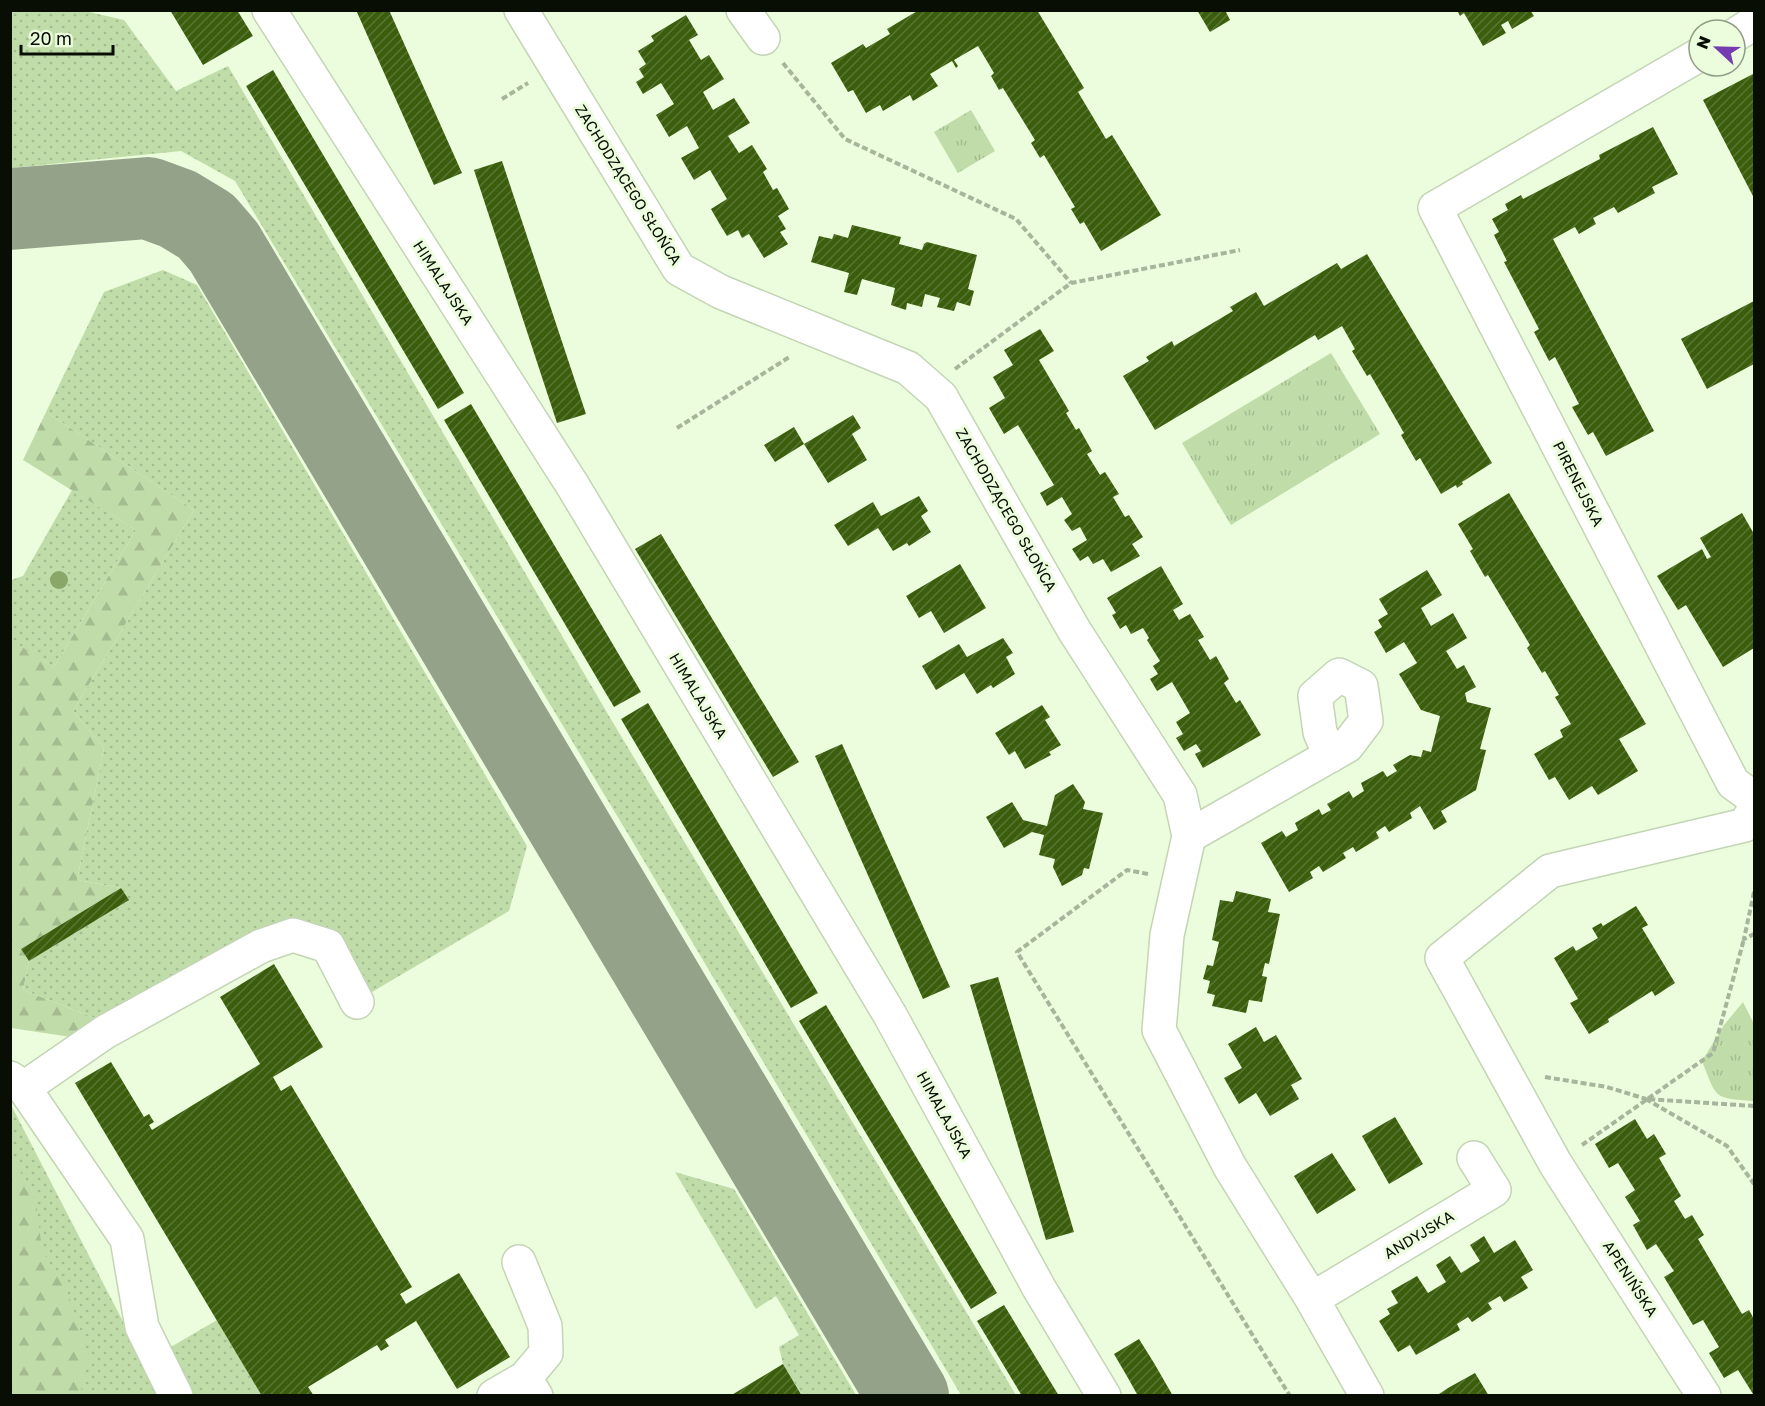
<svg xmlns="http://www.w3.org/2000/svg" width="1765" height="1406" viewBox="0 0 1765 1406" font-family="'Golos Text',sans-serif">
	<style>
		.grass { fill: url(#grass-dots) }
		.forest { fill: url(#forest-firs) }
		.park { fill: url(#park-tufts) }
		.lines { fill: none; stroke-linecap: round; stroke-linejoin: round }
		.taxiway { stroke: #95a28a; stroke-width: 82 }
		.building { fill: url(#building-hatch) }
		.minor-casing { stroke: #c3d5b5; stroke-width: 36 }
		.path { stroke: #a6b59b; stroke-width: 4; stroke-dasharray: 6 3; stroke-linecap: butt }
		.minor { stroke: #fff; stroke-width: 33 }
		.tree { fill: #8aa669 }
		.labels { text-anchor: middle; stroke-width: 6; stroke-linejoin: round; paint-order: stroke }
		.street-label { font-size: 15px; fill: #080e04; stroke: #ebfddc }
	</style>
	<defs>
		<pattern id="grass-dots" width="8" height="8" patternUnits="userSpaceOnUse" patternTransform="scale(1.5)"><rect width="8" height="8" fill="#c0dda9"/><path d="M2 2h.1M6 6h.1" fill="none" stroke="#a4bc90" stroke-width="1.8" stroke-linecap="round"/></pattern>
		<pattern id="forest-firs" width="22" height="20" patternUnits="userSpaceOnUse" patternTransform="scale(1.5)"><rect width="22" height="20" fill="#c0dda9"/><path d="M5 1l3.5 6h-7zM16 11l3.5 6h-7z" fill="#a4bc90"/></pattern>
		<pattern id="park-tufts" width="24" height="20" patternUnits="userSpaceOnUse" patternTransform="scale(1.5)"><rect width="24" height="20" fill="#c0dda9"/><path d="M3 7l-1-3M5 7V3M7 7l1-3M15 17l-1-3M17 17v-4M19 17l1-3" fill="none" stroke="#a4bc90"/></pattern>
		<pattern id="building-hatch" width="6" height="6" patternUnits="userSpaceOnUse" patternTransform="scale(1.5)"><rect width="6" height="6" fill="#3a5e0b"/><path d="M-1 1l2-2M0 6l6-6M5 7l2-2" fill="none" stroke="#597435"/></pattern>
	</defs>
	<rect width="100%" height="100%" fill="#ebfddc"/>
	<path class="grass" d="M11,10l74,1 39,9 52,71 52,-25 381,650 407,679h-55l-330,-556 -396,-658 -54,-30 -170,17z
		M163,270l34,15 330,561 -18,65 -137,81 -14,-5 -28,-49 -230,82 -77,-30 6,-29 99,-61 -7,-12 -44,-8 27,-132 -31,-37 121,-201 -148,-98 58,-120z
		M72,490l64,40 -82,137 -38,-23 -5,9v-73l12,-4z
		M10,1103l151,292h-150z
		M675,1172l59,17 122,206h-54l-19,-31 -4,-17 20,-12 -23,-39 -20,13z
		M217,1320l45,75h-72l-26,-44z"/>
	<path class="forest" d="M46,412l148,98 -121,201 31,37 -27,132 44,8 -100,61 8,12 -6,29 77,30 -29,17 -60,-9 -1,-375 6,-10 38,24 82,-137 -113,-70z
		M11,1155l25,45 6,51 25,40 22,65 -9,39h-69z"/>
	<path class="park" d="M971,110l24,41 -37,22 -24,-41z
		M1331,353l49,81 -149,91 -49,-82z
		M1743,1002l11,22v77c-41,-3 -37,-2 -52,-40l22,-36z"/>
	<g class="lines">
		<path class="taxiway" d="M10,209l138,-11 30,11 28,17 18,21 684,1149"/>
	</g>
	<path class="building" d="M170,10h67l16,26 -50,29z
		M356,10h33l73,163 -28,12z
		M919,10h118l47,78 -6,4 28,47 6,-4 49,80 -60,36 -17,-29 -4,2 -9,-15 4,-2 -31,-52 -4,3 -9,-15 4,-3 -32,-52 -4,2 -8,-14 3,-3 -16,-27 -24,14 4,6 -2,2 -4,-7 -22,13 8,12 -25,15 -3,-6 -27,16 -3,-6 -14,8 -13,-23 -5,2 -17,-29 32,-19 3,4 24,-14 -3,-5z
		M1197,10h32l-3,2 4,8 -20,12z
		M1457,10h73l4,6 -22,13 -4,-8 -7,4 5,8 -23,13 -19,-33 -4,3z
		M686,15l12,20 -9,5 12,20 8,-5 15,24 -21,13 10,18 21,-12 16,25 -22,13 11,17 13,-8 15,24 -4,3 10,18 4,-2 12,21 -11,7 8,13 -6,3 8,12 -24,14 -15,-24 -7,4 -4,-8 -11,6 -8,-13 -8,-14 16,-10 -17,-29 -16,10 -13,-22 18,-10 -12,-22 -18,11 -13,-22 18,-11 -13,-21 -18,11 -7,-12 8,-5 -5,-8 7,-5 -8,-13 16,-10 -3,-5z
		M273,70l191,323 -26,16 -192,-323z
		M1753,74l1,3v121l-51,-98z
		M1653,127l25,47 -26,13 3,6 -37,20 -4,-6 -21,11 3,6 -17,10 -4,-7 -22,12 101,192 -48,25 -13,-24 -5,3 -16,-28 7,-3 -24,-47 -6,4 -15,-29 5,-3 -35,-67 3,-1 -13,-26 5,-3 -7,-13 16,-9 -3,-6 16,-9 2,4 77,-40 -1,-4z
		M502,161l84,253 -29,9 -83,-253z
		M852,225l49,12 -2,7 23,6 2,-6 3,-2 50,13 -9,34 6,2 -4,15 -13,-4 -3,9 -17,-4 3,-9 -15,-4 -3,13 -15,-4 -1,7 -15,-5 4,-17 -33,-9 -5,16 -13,-3 5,-19 -38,-11 8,-26 13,3 2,-5 14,4z
		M1367,254l125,209 -30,19 1,2 -6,4 -1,-3 -15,9 -21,-36 -4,3 -15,-26 3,-2 -34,-59 -3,2 -15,-25 3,-2 -13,-23 -24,14 -3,-5 -160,95 -32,-54 26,-15 -3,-4 26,-16 2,5 59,-35 -3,-4 26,-15 8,14 73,-43 4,6z
		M1754,301v63l-47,25 -26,-50z
		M1040,329l14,22 -15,9 30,51 -3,2 10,17 3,-2 13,23 -5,3 13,21 5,-3 14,22 -6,3 12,20 4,-2 14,22 -11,7 8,12 -29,16 -8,-13 -10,5 -5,-8 -8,5 -8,-12 15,-9 -7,-13 -8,4 -8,-11 8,-6 -10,-17 -15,9 -7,-13 14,-8 -36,-60 -14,9 -15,-26 16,-10 -12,-21 20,-12 -9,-15z
		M471,404l170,288 -27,15 -170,-287z
		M853,415l8,13 -9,6 15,26 -39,23 -24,-39z
		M794,427l10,17 -29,18 -11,-17z
		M1509,493l137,231 -27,15 19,32 -40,24 -6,-9 -23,14 -14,-23 -6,3 -15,-26 29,-17 -3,-7 11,-6 -16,-27 4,-2 -14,-24 -3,2 -15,-25 3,-3 -42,-70 -3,2 -15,-26 3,-2 -15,-25z
		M919,496l9,15 -7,5 10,16 -22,14 -2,-3 -14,8 -15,-23 -30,18 -14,-21 39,-23 8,14z
		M1742,513l12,21v114l-31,19 -37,-62 -8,5 -21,-34 45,-27 5,10 4,-2 -11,-19z
		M661,534l138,228 -26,15 -138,-228z
		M960,564l26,44 -42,25 -13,-22 -12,7 -13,-22z
		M1161,566l22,38 -10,6 6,10 11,-6 14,23 -6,3 12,20 6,-4 13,23 -5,4 12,20 4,-3 21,35 -58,33 -8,-14 6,-3 -5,-7 -12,7 -8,-13 7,-4 -7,-12 14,-9 -18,-31 -15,9 -7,-12 8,-5 -5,-8 7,-5 -13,-21 2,-2 -6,-10 -12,6 -5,-9 -6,4 -8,-14 4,-2 -9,-15z
		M1427,570l15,25 -21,13 10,18 22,-13 14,25 -21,13 11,18 7,-4 12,22 -11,6 2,9 24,6 -11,41 6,1 -10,40 -35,21 6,11 -13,8 -14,-24 -10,7 2,5 -23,14 -4,-6 -9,6 3,6 -23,14 -3,-5 -10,6 3,5 -23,14 -4,-6 -9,6 3,6 -24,14 -28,-49 21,-12 4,6 12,-7 -3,-7 24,-14 3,6 9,-5 -4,-6 22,-13 4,7 11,-7 -3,-8 22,-12 4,6 10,-6 -4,-6 17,-10 11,2 2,-7 8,2 9,-36 -19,-6 -22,-36 18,-11 -13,-21 -18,11 -12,-21 8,-5 -4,-7 10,-6 -9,-15z
		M1003,638l10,15 -7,4 9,17 -22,14 -2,-3 -14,9 -13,-21 -28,17 -14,-24 37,-22 8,13z
		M648,703l170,290 -27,15 -170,-289z
		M1042,705l8,12 -5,3 16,25 -12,7 2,3 -26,14 -10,-18 -6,4 -14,-22z
		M842,744l108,243 -27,12 -108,-243z
		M1073,784l12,18 -2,7 20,4 -14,56 -5,-1 -2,7 -20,11 -9,-19 2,-8 -16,-4 5,-20 -12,-3 -28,16 -18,-31 26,-15 11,18 24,6 8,-31z
		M121,888l8,12 -100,61 -8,-12z
		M1236,891l35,8 -3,13 12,2 -11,50 -4,-1 -3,13 5,1 -5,25 -13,-2 -3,13 -34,-7 3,-11 -8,-2 3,-12 -7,-2 4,-14 6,1 6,-24 -7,-2 8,-40 13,2z
		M1636,906l12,19 -6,3 33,55 -20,13 -3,-5 -44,28 1,3 -20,12 -19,-31 8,-4 -24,-41 19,-12 3,5 22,-13 -6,-10 9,-5 2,3z
		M274,964l49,83 -50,30 8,14 10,-6 121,202 -12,7 6,10 53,-31 51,84 -53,32 -41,-68 -31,19 4,6 -8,5 -4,-6 -69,42 6,9h-52l-187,-313 36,-21 33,55 5,-3 5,8 -5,3 3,5 108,-66 -40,-67z
		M998,977l76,255 -28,8 -76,-255z
		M826,1005l171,288 -26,16 -172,-288z
		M1256,1027l8,15 12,-7 26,44 -11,6 8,14 -29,17 -14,-23 -17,11 -15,-26 18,-10 -14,-24z
		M1395,1117l28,47 -34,20 -27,-48z
		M1635,1119l12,20 7,-5 12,20 -7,4 22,38 -7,5 11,18 7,-4 12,20 -6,4 44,75 7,-4 5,9v74l-1,1 -15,-24 -14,8 -15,-25 10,-6 -16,-27 -10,5 -29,-48 10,-6 -18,-27 -9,6 -14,-25 7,-4 -15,-24 10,-7 -17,-27 -9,5 -14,-24z
		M1332,1153l24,37 -39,24 -23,-38z
		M1484,1236l10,17 21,-13 18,30 -12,7 7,11 -24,14 -4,-6 -12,7 4,6 -20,13 -4,-5 -11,7 3,6 -44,25 -6,-10 -12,7 -19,-31 11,-7 -3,-5 11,-6 -7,-12 26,-15 11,17 18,-11 -10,-17 14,-9 11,17 19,-12 -10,-16z
		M1004,1305l8,13 47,78h-37l-45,-75z
		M1139,1339l15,24 19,33h-35l-10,-18 -14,-24z
		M783,1364l19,32h-72z
		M1475,1373l14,23h-53l12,-8z"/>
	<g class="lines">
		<g class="minor-casing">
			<path id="minor" d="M269,10l304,476 317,529 149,273 65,108
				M521,10l158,259 42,23 187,76 33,29 133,233 106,165 9,41 -22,99 -8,95 71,137 82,132 55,97
				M743,10l20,28
				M1735,35l19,-12
				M1699,55l-264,153 298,575 21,15
				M1189,836l158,-90 19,-25 -5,-35 -22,-11 -24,21 5,36 10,24
				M10,1078l14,10 103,151 15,88 34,69
				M24,1088l81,-56 156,-86 32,-11 35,11 29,56
				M519,1262l26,64 1,27 -21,25
				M1312,1299l182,-109 -20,-32
				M494,1396l31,-18 11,18
				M1704,1396l-149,-233 -113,-205 108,-87 195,-46 9,-15"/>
		</g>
		<path class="path" d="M783,63l62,76 171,80 55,64
			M502,99l26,-16
			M955,369l116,-86 169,-33
			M677,428l114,-72
			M1148,874l-21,-4 -110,82 273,444
			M1754,892l-10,47 10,-5
			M1545,1077l62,10 39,12
			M1754,1106l-108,-7 81,47 27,38
			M1582,1145l131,-92 31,-114"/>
		<use href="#minor" class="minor"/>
	</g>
	<circle class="tree" cx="59" cy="580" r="9"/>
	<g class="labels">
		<g class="street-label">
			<text transform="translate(628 185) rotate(58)" y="5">ZACHODZĄCEGO SŁOŃCA</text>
			<text transform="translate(443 283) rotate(57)" y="5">HIMALAJSKA</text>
			<text transform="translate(1578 484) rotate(63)" y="5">PIRENEJSKA</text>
			<text transform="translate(1006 510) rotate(60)" y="5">ZACHODZĄCEGO SŁOŃCA</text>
			<text transform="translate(698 696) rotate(59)" y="5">HIMALAJSKA</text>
			<text transform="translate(944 1115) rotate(61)" y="5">HIMALAJSKA</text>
			<text transform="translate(1419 1235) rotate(-31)" y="5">ANDYJSKA</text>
			<text transform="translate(1630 1279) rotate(57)" y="5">APENIŃSKA</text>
		</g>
	</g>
	<rect width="1765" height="1406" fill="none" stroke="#080e04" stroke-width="24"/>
	<g transform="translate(1717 48) rotate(292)"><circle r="28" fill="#ebfddc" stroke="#909d86" stroke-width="1.5"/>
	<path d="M0-4.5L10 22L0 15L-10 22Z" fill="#753cb2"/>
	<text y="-9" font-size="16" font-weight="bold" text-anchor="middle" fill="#080e04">N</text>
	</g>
	<path d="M21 45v9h92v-9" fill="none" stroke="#080e04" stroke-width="3"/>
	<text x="30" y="45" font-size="18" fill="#080e04" stroke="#ebfddc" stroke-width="4.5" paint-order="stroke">20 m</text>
</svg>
